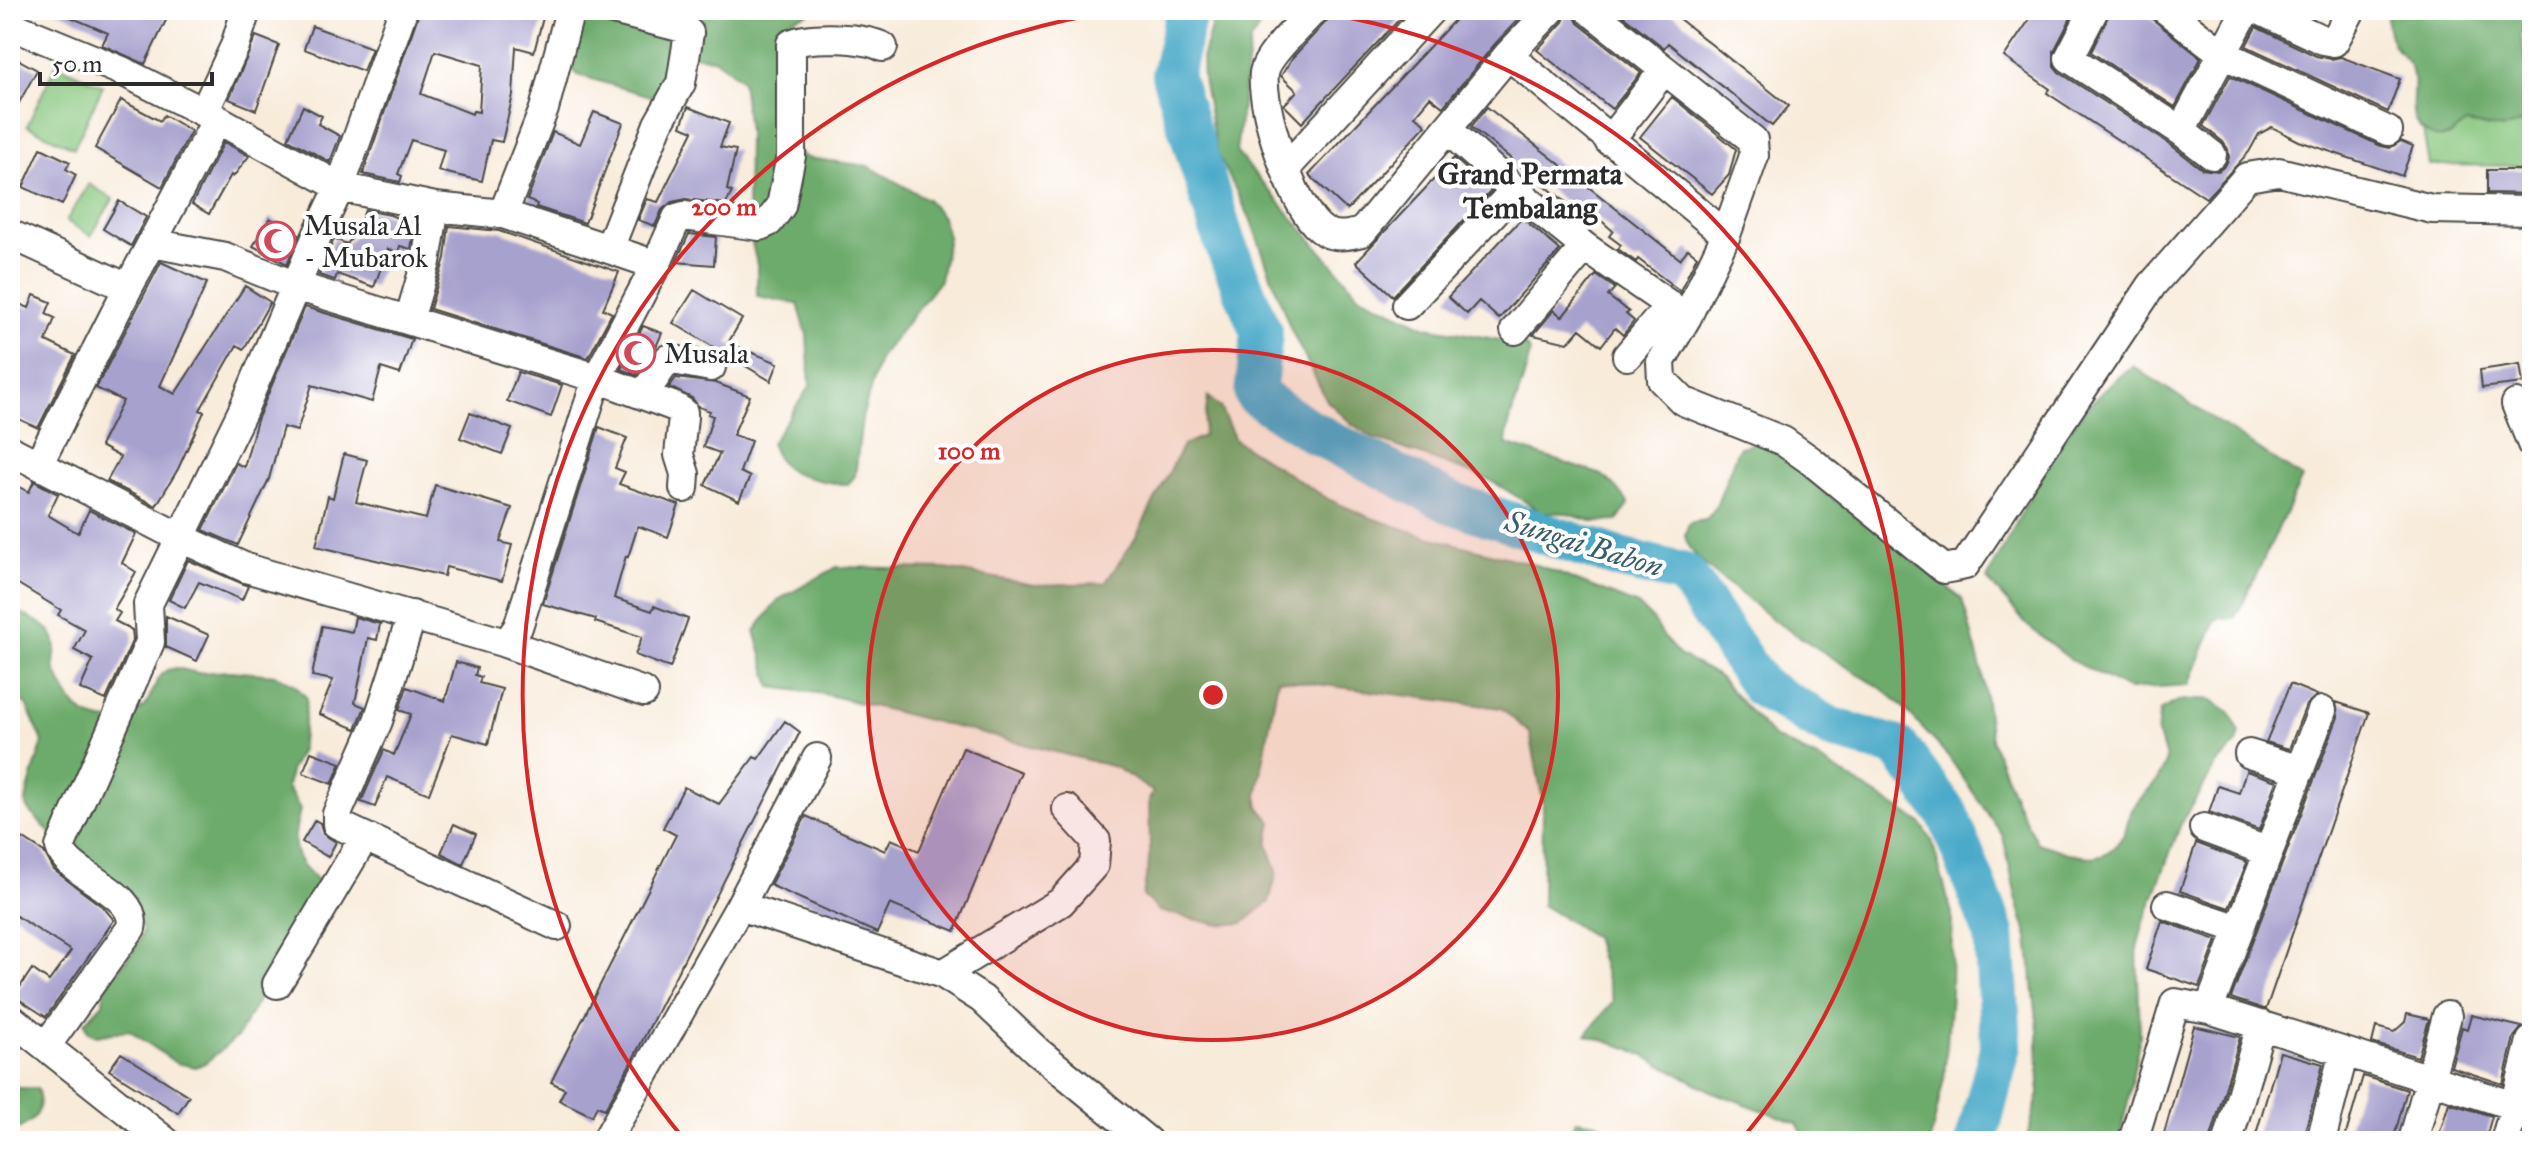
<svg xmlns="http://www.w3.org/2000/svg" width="2542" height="1151" viewBox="0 0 2542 1151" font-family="'IM FELL Great Primer',serif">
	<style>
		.green { fill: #87c67d; stroke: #597854; stroke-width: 2 }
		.forest { fill: #6dab6c; stroke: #4c6b4c; stroke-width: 2 }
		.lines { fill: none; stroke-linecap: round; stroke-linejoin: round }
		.river { stroke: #4baac9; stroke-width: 42 }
		.building { fill: #a7a1ce; fill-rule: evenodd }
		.minor-casing { stroke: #4a4845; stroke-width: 32 }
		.minor { stroke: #fff; stroke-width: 28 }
		.ring { fill: none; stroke: #d62828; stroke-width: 4 }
		.labels { text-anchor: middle; stroke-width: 8; stroke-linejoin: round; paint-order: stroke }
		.poi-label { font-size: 28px; fill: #2b2b2b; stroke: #fff; text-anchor: start }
		.neighbourhood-label { font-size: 30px; font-weight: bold; fill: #2b2b2b; stroke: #fff }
		.water-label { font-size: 30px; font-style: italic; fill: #385e6a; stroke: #fff }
		.centre { fill: #d62828; stroke: #fff; stroke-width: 4 }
		.ring-label { font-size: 24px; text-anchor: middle; font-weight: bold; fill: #d62828; stroke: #fff; stroke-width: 8; stroke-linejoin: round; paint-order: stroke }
	</style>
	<rect width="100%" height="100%" fill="#fff"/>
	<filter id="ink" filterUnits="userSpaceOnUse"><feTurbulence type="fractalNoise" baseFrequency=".0125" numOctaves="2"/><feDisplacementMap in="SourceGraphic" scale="16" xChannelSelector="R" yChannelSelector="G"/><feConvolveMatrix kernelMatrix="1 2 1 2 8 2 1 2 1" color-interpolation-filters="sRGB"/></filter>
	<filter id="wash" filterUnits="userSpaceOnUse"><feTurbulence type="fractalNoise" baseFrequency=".006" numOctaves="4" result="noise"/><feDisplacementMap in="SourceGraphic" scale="32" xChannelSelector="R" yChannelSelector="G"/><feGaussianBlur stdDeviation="1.8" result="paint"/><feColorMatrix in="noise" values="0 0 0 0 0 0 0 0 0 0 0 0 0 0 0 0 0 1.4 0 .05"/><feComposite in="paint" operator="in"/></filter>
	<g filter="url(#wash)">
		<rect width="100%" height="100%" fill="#f8ebda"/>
		<path class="green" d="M56,64l47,22 -29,62 -47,-22z
			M2530,120l1,46 -102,-1 -6,-35 5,4 21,3 17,-14c23,5 42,6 64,-3z
			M89,184l24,15 -22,37 -25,-15z"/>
		<path class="forest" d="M657,10h161l-26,9 -12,33 9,93 18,13 61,8 59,33 15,18 6,20 -8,43 -61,79 -17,59 -7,58 -7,8c-17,0 -58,-8 -68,-22 -4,-5 -6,-13 -9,-19l39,-57 -3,-51 -9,-31 -41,-8v-31l-10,-45 1,-88 -6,-52 -27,-21 -23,-4 -22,14 -9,22 -8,6 -75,-22 -9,-9 11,-41 20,-12z
			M1216,10h56l-22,31 -14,111 124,144 67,31 96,17 7,7c-4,32 -22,61 -24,93l96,31 13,11 14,18 -12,17 -22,1 -31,-9 -22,-1 -52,-32 -116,-42 -22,-14 -25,-23 -36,-71 -41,-112 -33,-65 -14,-74 -1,-21z
			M2388,10h136l-3,27 10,42 -3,31 2,10 -27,9 -37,-6c-13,10 -22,20 -38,11 -28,-15 -7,-45 -18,-69 -3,-5 -9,-9 -12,-14 -9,-11 -13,-28 -10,-41z
			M2133,366l169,112 -60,127 -8,13 -18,1 -27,66 -61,4 -57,-29 -43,-34 -41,-47 69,-132 31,-40 21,-21z
			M1208,397l12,10 15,33 95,60 39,17 56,19 115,30 98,39 16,16 11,18 14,16 38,20 56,62 44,21 103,64 12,19 20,73 -1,81 -7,83 -14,63h-124l-9,-18 -84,-31 -82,-43 -45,-14 27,-34 -19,-64 -52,-32 1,-103 -13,-69 -29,-25 -223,-29 -21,117 2,11 13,15 -4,22 9,28 -8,30 -26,21 -24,2 -60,-14 -16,-15 7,-44 -1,-52 4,-8 -38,-25 -291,-73 -53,-7 -16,-56 23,-31 59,-33 109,2 88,16 71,-2 30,-44 48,-94 20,-9z
			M1762,441l54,38 19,22 37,23 51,45 39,30 20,73 9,67 26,65 20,39c33,9 65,30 87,-9 4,-8 4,-16 8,-24 9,-15 27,-27 33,-45 3,-10 -4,-19 -7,-29 -1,-8 0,-16 2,-25l18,-10 22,-2 12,1 18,13 10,20 -3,10 -21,22 -34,56 -38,101 -7,26 3,87 -13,71 -9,35h-92l13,-48 -1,-63 -10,-92 -12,-41 -13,-61 -55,-80 -47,-51 -16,-14 -109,-69 -70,-56 -17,-18 -4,-12 4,-13 17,-3 10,-13 21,-56 3,-4z
			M10,607c12,8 34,15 42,27 7,11 2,20 2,31 0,5 4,12 7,17 16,35 27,37 63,41l22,-18 13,-28 8,-7 10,-2 21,5 32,-2 45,4 19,9 13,14 -6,52 -11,21 -3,16 13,22c-4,20 -11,38 3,56 7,9 15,13 19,24l-85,148 -32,26 -9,4 -20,-4 -47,-33 -32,6 -9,-4 -3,-10 18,-19c0,-31 37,-46 40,-75l-87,-91c-6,-4 -28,-26 -30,-32 -2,-5 14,-54 17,-63l-17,-38 -16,-8z
			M10,1088h27c9,26 -5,35 -27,45z
			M1576,1120l21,3 28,18h-56z"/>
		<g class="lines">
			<path class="river" d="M1187,10l-15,65 53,169 37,90 -7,61 58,37 138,71 168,55 66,16 76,113 70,41 67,19 50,68 46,118 7,112 -25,96"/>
		</g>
		<g id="blocks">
			<path class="building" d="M54,10h117l-26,54 -43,-19 6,-12z
				M420,10h125l-11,42 -18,-5 -3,48 -11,47 -11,-2 -9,41 -44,-10 6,-21 -33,-10 -13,34 4,2 -2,6 -37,-8zM435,51l47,14 -3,47 -6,-1 -1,3 -51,-20z
				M1337,10h71l-106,113 -18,-18 13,-14 -16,-15 12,-19z
				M1464,10h63l-32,34 -52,63 -13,-10 -15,18 11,10 -79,85 -38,-35z
				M1568,10h4l6,13 63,50 -29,36 -75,-59 26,-28z
				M1616,10h52l121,96 -17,20 -104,-83 -4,5z
				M2036,10h39l-21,41v15l5,6 112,73 31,24 16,2 7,-5 4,-8 -1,-9 -5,-7 -20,-16 27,-50 151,70 9,2 11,-7 12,5 -11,30 -103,-35 -27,-14 -13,7 -10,18 -43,46 -159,-105 3,-4 -46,-32z
				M2111,10h30l60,48 -26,49 -84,-55z
				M312,26l60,22 -9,23 -59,-22z
				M2256,27l60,29 15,3 10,-2 59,22 -12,33 -142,-66z
				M256,36l23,9 -23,65 -27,-11z
				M10,55l27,15 -27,49z
				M1672,97l64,52 -7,26 -17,19 -72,-57z
				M121,100l39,21 4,-6 27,16 -29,56 -67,-39z
				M303,106l19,10 -4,8 22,12 -10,26 -42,-23z
				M688,107l41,16 -9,24 16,3 -9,40 5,2 -6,12 -40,-5 -14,3 -10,8 -7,16 -17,-6 9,-21 11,3 35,-71 -12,-5z
				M1487,107l193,152 8,-10 9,7 -17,35 -42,-32 -2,3 -18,-13 3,-4 -12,-9 4,-5 -17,-15 -5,6 -120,-95z
				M594,112l29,11 -38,100 -49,-16 1,-3 -10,-4 26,-68 27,12z
				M224,142l25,14 -16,21 -2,-2 -22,39 -17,-10z
				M41,148l29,14 -4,7 10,6 -14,30 -39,-18z
				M1454,158l37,33 -98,105 -37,-34z
				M2487,170h44l1,24 -45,-1z
				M119,201l27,16 -15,29 -28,-17z
				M365,210l25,5 25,10 -4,24 -11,-3 -2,6 -10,-3 -14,38 -37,-13 -2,6 -16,-5 15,-36 13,5 10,-12z
				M270,218l29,17 -12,29 -34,-18z
				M1522,218l38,32 -61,69 -20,-18 -12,13 -19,-17z
				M449,226l50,5 120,41 -16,37 9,4 -24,45 -158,-49 15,-51z
				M689,234l27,3 -2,28 -38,-3z
				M161,262l46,21 -47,103 15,8 70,-108 25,16 -26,47 -7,-4 -37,65 4,2 -26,57 -22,37 -49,-25 13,-24 -20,-11 23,-45 -27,-13z
				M1596,275l19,13 -7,8 21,16 -3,2 8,7 -11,14 -8,-7 -14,18 -21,-17 -12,14 -35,-8 21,-25 8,7z
				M694,290l48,29 -14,24 50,20 -7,18 -98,-58z
				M34,295l17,7 -5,12 9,4 -9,23 29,14 -37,73 -28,-13v-115l19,8z
				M305,307l107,32 -12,35 -19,-6 -9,34 -60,-17 -15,46 -14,-4 -14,52 -31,66 -35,-15 33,-67 8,4 13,-47z
				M643,326l19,7 -6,14 -20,28 -15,-6z
				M2520,364l3,19 -41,5 -2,-18z
				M518,372l44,13 -11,32 -44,-16z
				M676,378l40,5 34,13 -17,39 18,6 -11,31 10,5 -11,24 -34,-16 15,-32 -17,-6 10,-31 -5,-2 2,-3 -11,-4 -7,-9 -23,-11z
				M470,413l42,16 -10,25 -42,-16z
				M599,427l28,11 -12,30 10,4 -6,12 60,21 -11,32 -30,-11 -10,31 -2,-1 -12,42 38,13 2,-5 34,13 -18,49 -35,-13 7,-18 -47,-15 1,-3 -53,-15z
				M344,454l23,6 -11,42 70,17 9,-34 77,23 -12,34 12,3 -10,36 -56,-14 -2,9 -128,-30 12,-50 5,2z
				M34,481l24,13 -10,21 30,18 11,-23 47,24 -14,29 14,9 -22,37 6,4 -5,8 17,9 1,9 -27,61 -26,-11 13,-29 -19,-10 11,-20 -27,-15 3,-5 -51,-31v-97l19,10z
				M188,560l60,26 -6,14 -43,-18 -14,26 -16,-8z
				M166,616l43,19 -12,26 -31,-14z
				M355,617l25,7 -3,16 -9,-2 -13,65 10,4 -9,22 -37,-15 14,-34 -21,-4 10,-50 30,6z
				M456,662l21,6 -2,7 6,2 -2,6 23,6 -14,55 -36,-10 -23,60 -42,-17 -12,30 -14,-5 23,-52 10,5 17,-41 -12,-4 8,-23 38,14z
				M2290,684l27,11 -11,10 -17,44 -23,-7z
				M2336,702l33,11 -103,296h-2l-33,-11 107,-281z
				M785,721l15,11 -167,327 -28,50 -8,-3 -5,10 -33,-16 6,-11 -14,-7 125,-247 -13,-7 21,-41 35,17 35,-47 4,2z
				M963,748l58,24 -66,159 -65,-27 -13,29 -107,-48 36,-69 79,35 6,-12 28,12z
				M311,752l30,11 -9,21 -29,-11z
				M2246,771l31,10 -18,49 -50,-18 9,-26 21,7z
				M315,820l5,3 3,11 13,8 -8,15 -26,-15z
				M454,824l22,10 -13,30 -22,-11z
				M10,830l34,22 10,18 50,38 10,12 -68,97 -32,-21 18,-27 17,12 22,-30 -61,-39v-38l8,-12 -8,-5z
				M2196,843l51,19 -18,46 -49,-17z
				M2162,921l55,19 -18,47 -53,-18z
				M2407,1014l22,5 -11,38 -46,-14 4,-16 18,5 11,-10z
				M2471,1015l51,12 -8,10 -11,47 -52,-17 11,-40 5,2z
				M2194,1026l46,11 -30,104h-48z
				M2280,1052l43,12 -8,32 -13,45h-48z
				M121,1053l68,43 -11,17 -69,-43z
				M2363,1076l44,14 -14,51h-49z
				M2449,1103l43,13 -7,25h-48z"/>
		</g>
	</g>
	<g filter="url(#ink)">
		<use href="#blocks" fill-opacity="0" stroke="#4a4845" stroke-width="2"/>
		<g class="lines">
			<g class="minor-casing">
				<path id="minor" d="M1314,10c-12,13 -48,46 -50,63 -4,34 30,142 61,159 12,6 25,3 37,0l85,-103
					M1551,10l-43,45 -61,74 68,61 70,57 102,70
					M1589,10l164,130 1,16 -28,79
					M2094,10l-25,48 112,73 65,-121
					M2166,10l57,44 165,77
					M2259,10l64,30 11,2 17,-32
					M10,25l112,46 95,48 123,68 95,20 68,7 106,35
					M1508,55l218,180 -39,82 -26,44 1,19 21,21 100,40 27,19 134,109 21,-4 187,-280 95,-108 32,-5 153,37 100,2
					M204,112l31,-66 11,-36
					M2181,131l31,24
					M1609,141l55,-71
					M1286,168l145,-158
					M503,214l41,-105 26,-99
					M10,234l118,54
					M152,243l73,14 71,29 301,92 78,29 8,5v5l-4,38 6,19 -1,14
					M656,265l21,-47 7,-2 76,10 9,-4 12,-16 10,-50v-112c19,-9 73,-7 92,3
					M1407,305l108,-115
					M409,320l17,-58 9,-55
					M1515,330l70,-83
					M1627,356l43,-51
					M643,395l25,-36 43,8
					M2516,404l16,40
					M10,450l169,87 67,31 256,74 8,-3 8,-12 79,-249 59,-113 -47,-16 49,-125 23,-41 8,-50 -6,-5 -70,-18
					M39,463l89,-175 89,-169
					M412,615l-34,106 -41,93v10l220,102
					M502,642l142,50
					M2322,711l-113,298 306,97 -10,35
					M2249,754l51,16
					M2204,828l65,24
					M2167,905l72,24
					M740,906l203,68 39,25 55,52 110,90
					M943,974l118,-72 33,-37 2,-24 -29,-32
					M277,984l87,-146
					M10,1018l155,123
					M2531,1041l-16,65 16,6
					M46,1046l85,-118c9,-36 -63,-51 -71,-81l90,-205 -2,-38 95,-194 76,-179 21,-44 63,-177
					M606,1141l134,-235 77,-148
					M2133,1141l42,-138 34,6
					M2228,1141l33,-116
					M2321,1141l23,-89
					M2413,1141l34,-125"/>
			</g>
			<use href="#minor" class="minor"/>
		</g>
	</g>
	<circle cx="1213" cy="695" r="345" fill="#d62828" fill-opacity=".12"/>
	<g class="ring">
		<circle cx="1213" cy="695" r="345"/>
		<path d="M684 1139A691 691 0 0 1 1117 11M1309 11A691 691 0 0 1 1742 1139"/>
	</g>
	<defs>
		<g id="mosque-ring" transform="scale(2)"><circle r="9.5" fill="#fff" stroke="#d1495b" stroke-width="1.5"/><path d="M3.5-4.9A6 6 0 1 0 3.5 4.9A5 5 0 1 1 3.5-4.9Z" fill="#d1495b"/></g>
	</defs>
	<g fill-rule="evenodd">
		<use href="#mosque-ring" x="276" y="241"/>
		<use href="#mosque-ring" x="636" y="353"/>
	</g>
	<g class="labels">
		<g class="poi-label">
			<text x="304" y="235">Musala Al<tspan x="304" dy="32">- Mubarok</tspan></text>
			<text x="664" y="363">Musala</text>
		</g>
		<g class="neighbourhood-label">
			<text x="1530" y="184">Grand Permata<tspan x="1530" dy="34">Tembalang</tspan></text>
		</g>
		<g class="water-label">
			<text transform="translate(1584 544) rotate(17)" y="10">Sungai Babon</text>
		</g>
	</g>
	<circle cx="1213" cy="695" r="12" class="centre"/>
	<g class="ring-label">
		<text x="724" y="215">200 m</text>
		<text x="969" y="459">100 m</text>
	</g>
	<rect width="2542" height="1151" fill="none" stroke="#fff" stroke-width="40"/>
	<path d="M40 72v12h172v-12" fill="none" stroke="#2b2b2b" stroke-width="4"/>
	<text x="52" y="72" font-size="24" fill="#2b2b2b" stroke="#ffffff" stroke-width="6" paint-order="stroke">50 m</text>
</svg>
